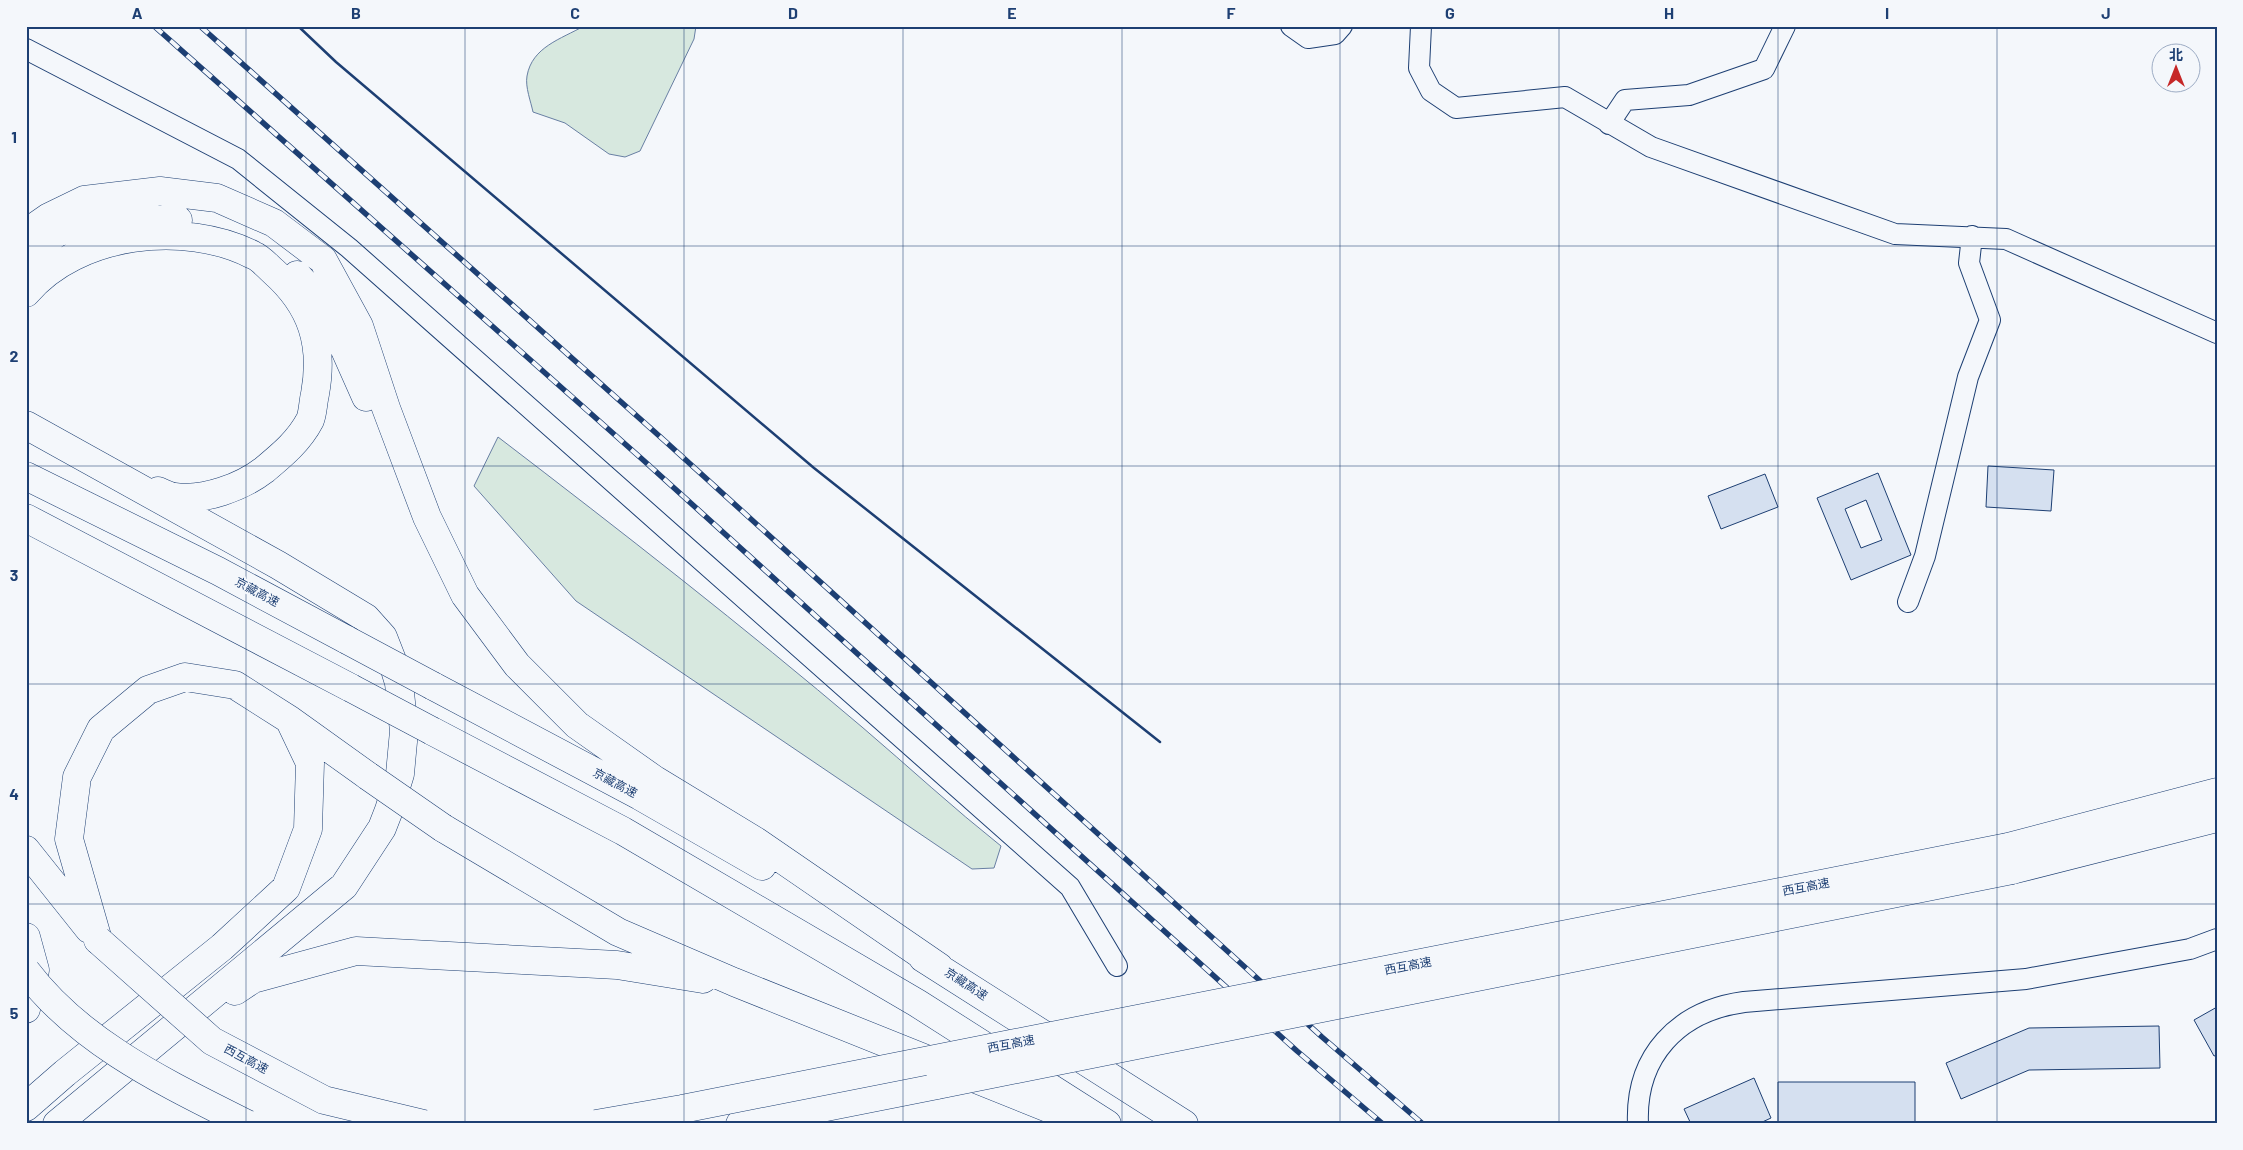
<svg xmlns="http://www.w3.org/2000/svg" width="2243" height="1150" viewBox="0 0 2243 1150" font-family="Barlow,'Noto Sans SC',sans-serif">
	<style>
		.green { fill: #d7e8df; stroke: #687fa3 }
		.building { fill: #d5e0f0; stroke: #1d3f73; fill-rule: evenodd }
		.lines { fill: none; stroke-linecap: round; stroke-linejoin: round }
		.minor-casing { stroke: #1d3f73; stroke-width: 22 }
		.highway-casing { stroke: #1d3f73; stroke-width: 29 }
		.minor { stroke: #f4f7fb; stroke-width: 20 }
		.highway { stroke: #f4f7fb; stroke-width: 28 }
		.rail-casing { stroke: #1d3f73; stroke-width: 5.5 }
		.rail { stroke: #f4f7fb; stroke-width: 4; stroke-dasharray: 11; stroke-linecap: butt }
		.highway-bridge-casing { stroke: #1d3f73; stroke-width: 29; stroke-linecap: butt }
		.highway-bridge { stroke: #f4f7fb; stroke-width: 28 }
		.wall { stroke: #1d3f73; stroke-width: 2.5 }
		.grid { fill: none; stroke: #1d3f73; stroke-width: 1; stroke-opacity: 0.55 }
		.labels { text-anchor: middle; stroke-width: 4; stroke-linejoin: round; paint-order: stroke }
		.street-label { font-size: 12px; fill: #1d3f73; stroke: #f4f7fb }
		.neatline { fill: none; stroke: #1d3f73; stroke-width: 2 }
		.grid-label { font-size: 16px; text-anchor: middle; font-weight: bold; fill: #1d3f73 }
	</style>
	<rect width="100%" height="100%" fill="#f4f7fb"/>
	<path class="green" d="M584,26h112l-2,13 -54,112 -15,6 -16,-3 -44,-31 -32,-11c-2,-10 -8,-25 -6,-36 5,-29 34,-37 57,-50z
		M498,437c123,94 246,190 364,290 47,40 91,81 139,119l-7,22 -22,1 -396,-268 -102,-115z"/>
	<path class="building" d="M1988,466l66,4 -3,41 -65,-4z
		M1878,473l33,82 -60,25 -34,-82zM1866,500l16,40 -21,8 -16,-39z
		M1765,474l13,33 -57,22 -13,-33z
		M2217,1007v48l-3,1 -20,-36z
		M2159,1026l1,42 -131,2 -68,29 -15,-36 83,-35z
		M1754,1078l17,40 -13,6h-67l-7,-15z
		M1778,1082h137v42h-137z"/>
	<g class="lines">
		<g class="minor-casing">
			<path id="minor" d="M1291,26l17,12 27,-4 7,-8
				M1421,26l-2,42 12,23 25,17 109,-11 86,50 244,87 111,5 211,94
				M26,49l212,110 111,89 721,639 47,79
				M1609,124l16,-24 64,-5 75,-26 21,-43
				M1908,602l17,-46 43,-179 22,-57 -21,-57 3,-27
				M1638,1124c-3,-68 40,-113 106,-122l282,-23 164,-30 27,-10"/>
		</g>
		<g class="highway-casing">
			<path id="highway" d="M26,233l23,-16 35,-17 76,-9 57,7 57,25 49,37 36,66 27,82 41,109 38,78 52,70 60,60 78,55 102,62 182,125
				M26,256l32,-24 67,-14 53,2
				M297,275l29,32 40,90
				M26,293c51,-61 159,-73 227,-38 8,3 14,11 21,17 38,34 50,72 41,122 -2,8 -2,19 -5,26 -11,21 -28,35 -46,50 -22,17 -60,31 -88,27 -6,0 -13,-4 -18,-6
				M26,425l252,140 88,53 17,19 9,23 7,23 5,48 -4,43 -11,36 -7,18 -38,58 -287,238
				M26,476l192,95 129,69
				M26,518l325,170
				M433,686l207,110 122,70
				M432,731l191,100 294,172 190,121
				M443,828l175,104 116,50 344,138
				M2008,847l209,-55
				M26,850l63,79
				M2012,870l205,-52
				M26,937l9,33 -9,39
				M98,940l-29,-101 8,-62 24,-48 47,-39 37,-13 50,8 55,35 78,56
				M923,958l261,166
				M235,991l18,-12 103,-28 261,14 86,14
				M26,1107l39,-34 157,-126 64,-59 22,-59 2,-66 -20,-42
				M740,1124l197,-39"/>
		</g>
		<use href="#minor" class="minor"/>
		<use href="#highway" class="highway"/>
		<g class="rail-casing">
			<path id="rail" d="M154,26l488,433 655,592 86,73
				M200,26l466,416 656,595 101,87"/>
		</g>
		<use href="#rail" class="rail"/>
		<g class="highway-bridge-casing">
			<path id="highway-bridge" d="M347,640l86,46
				M351,688l81,43
				M368,776l75,52
				M98,940l114,101 112,59 100,24
				M26,971c55,73 142,113 221,153
				M937,1085l1075,-215
				M596,1124l86,-15 1326,-262"/>
		</g>
		<use href="#highway-bridge" class="highway-bridge"/>
		<path class="wall" d="M298,26l38,36 478,406 346,274"/>
	</g>
	<path class="grid" d="M246,26v1098M465,26v1098M684,26v1098M903,26v1098M1122,26v1098M1340,26v1098M1559,26v1098M1778,26v1098M1997,26v1098M26,246h2191M26,466h2191M26,684h2191M26,904h2191"/>
	<g class="labels">
		<g class="street-label">
			<text transform="translate(257 592) rotate(28)" y="4">京藏高速</text>
			<text transform="translate(615 783) rotate(28)" y="4">京藏高速</text>
			<text transform="translate(1806 887) rotate(-11)" y="4">西互高速</text>
			<text transform="translate(1408 966) rotate(-11)" y="4">西互高速</text>
			<text transform="translate(966 984) rotate(33)" y="4">京藏高速</text>
			<text transform="translate(1011 1044) rotate(-11)" y="4">西互高速</text>
			<text transform="translate(246 1059) rotate(28)" y="4">西互高速</text>
		</g>
	</g>
	<rect width="2243" height="1150" fill="none" stroke="#f4f7fb" stroke-width="55"/>
	<g transform="translate(2176 68)"><circle r="24" fill="#f4f7fb" stroke="#9eadc5"/>
	<path d="M0-4L9 19L0 12L-9 19Z" fill="#c62828"/>
	<text y="-8" font-size="14" font-weight="bold" text-anchor="middle" fill="#1d3f73">北</text>
	</g>
	<rect x="28" y="28" width="2188" height="1094" class="neatline"/>
	<g class="grid-label">
		<text x="137" y="19">A</text>
		<text x="356" y="19">B</text>
		<text x="575" y="19">C</text>
		<text x="793" y="19">D</text>
		<text x="1012" y="19">E</text>
		<text x="1231" y="19">F</text>
		<text x="1450" y="19">G</text>
		<text x="1669" y="19">H</text>
		<text x="1887" y="19">I</text>
		<text x="2106" y="19">J</text>
		<text x="14" y="143">1</text>
		<text x="14" y="362">2</text>
		<text x="14" y="581">3</text>
		<text x="14" y="800">4</text>
		<text x="14" y="1019">5</text>
	</g>
</svg>
